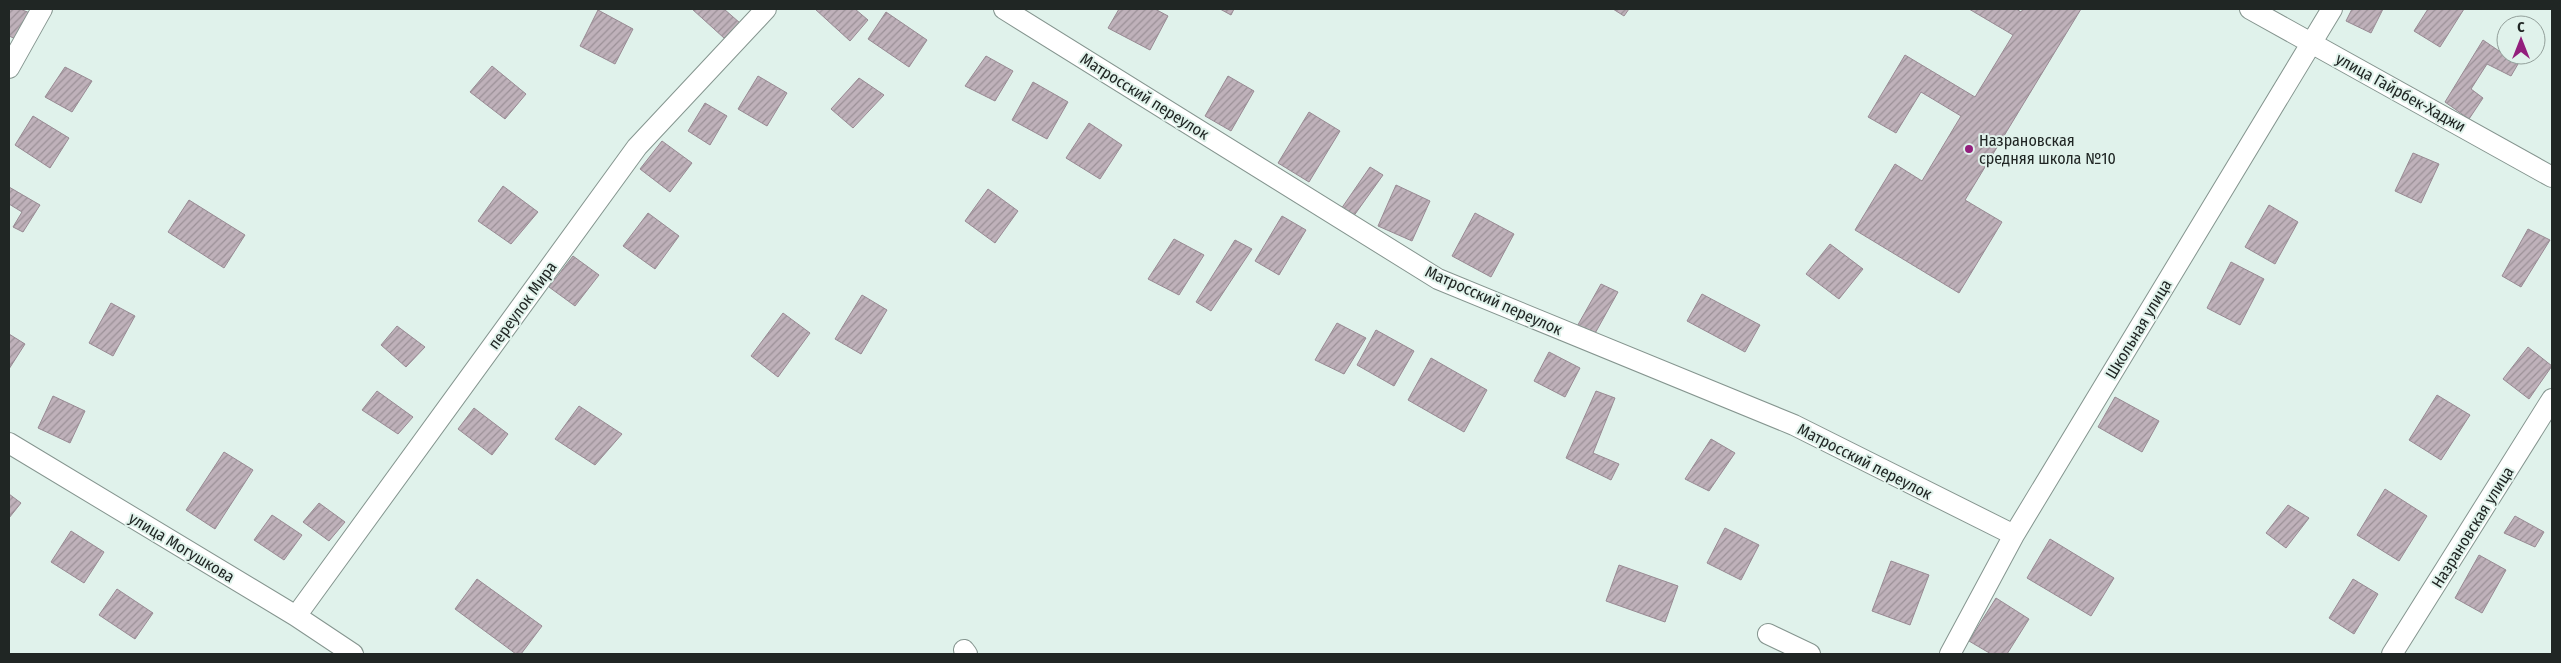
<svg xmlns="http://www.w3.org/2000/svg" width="2561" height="663" viewBox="0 0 2561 663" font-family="'Fira Sans Condensed',sans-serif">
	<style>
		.building { fill: url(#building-hatch); stroke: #988a93 }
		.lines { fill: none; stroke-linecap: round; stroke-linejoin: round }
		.minor-casing { stroke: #85958f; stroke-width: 22 }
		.minor { stroke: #fff; stroke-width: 20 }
		.poi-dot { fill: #931f7d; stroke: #e0f2eb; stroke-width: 2 }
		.labels { text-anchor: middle; stroke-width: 4; stroke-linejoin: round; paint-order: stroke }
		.street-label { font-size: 16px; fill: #202624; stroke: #e0f2eb }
		.poi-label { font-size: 16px; fill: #202624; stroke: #e0f2eb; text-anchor: start }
	</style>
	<defs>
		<pattern id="building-hatch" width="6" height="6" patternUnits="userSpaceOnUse" patternTransform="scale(1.25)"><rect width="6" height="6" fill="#bfb1ba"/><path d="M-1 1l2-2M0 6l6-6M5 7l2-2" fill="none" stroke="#9b9097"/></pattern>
	</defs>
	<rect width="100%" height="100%" fill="#e0f2eb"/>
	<path class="building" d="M9,9h11l10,4 -12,27 -9,-4z
		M692,9h32l16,14 -16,15z
		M815,9h40l13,11 -18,21z
		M1119,9h36l13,7 -18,34 -42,-22z
		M1220,9h14l-3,6z
		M1613,9h16l-5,7z
		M1969,9h47l5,3 2,-3h58l-116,191 37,22 -43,71 -104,-63 40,-66 27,17 39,-65 -40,-24 -25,41 -28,-16 37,-62 70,42 38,-62z
		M2352,9h31l-12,24 -25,-12z
		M2428,9h36l-24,38 -26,-16z
		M598,10l35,19 -18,35 -35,-18z
		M886,12l41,28 -18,27 -41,-28z
		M2483,40l35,24 -7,12 -24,-12 -16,25 12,9 -14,21 -24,-17z
		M986,56l27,15 -18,30 -30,-15z
		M492,66l34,28 -21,25 -35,-27z
		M65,67l27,14 -20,31 -27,-15z
		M758,76l29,17 -20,33 -29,-17z
		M1228,76l26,15 -23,40 -26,-15z
		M859,78l25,17 -31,33 -22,-19z
		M1033,82l35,20 -21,37 -35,-19z
		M705,103l22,13 -17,29 -22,-14z
		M1309,112l31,19 -31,51 -31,-19z
		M33,116l36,22 -19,30 -35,-23z
		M1089,123l33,22 -22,34 -34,-21z
		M662,141l30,22 -22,29 -30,-23z
		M2413,153l26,11 -18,39 -26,-12z
		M1370,167l13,8 -30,42 -12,-8z
		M1396,185l34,16 -18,40 -34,-15z
		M503,186l35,26 -27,32 -33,-23z
		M9,187l31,18 -17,27 -10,-5 9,-15 -13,-8z
		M988,189l30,22 -23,32 -30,-22z
		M189,200l56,35 -21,33 -56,-36z
		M2269,205l29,17 -23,42 -30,-17z
		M648,213l31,23 -24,33 -32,-23z
		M1475,213l39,21 -23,43 -39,-21z
		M1282,216l24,14 -27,45 -24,-14z
		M2528,229l22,11 -29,47 -19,-11z
		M1174,239l30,16 -25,40 -31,-16z
		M1235,240l17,9 -41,62 -15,-9z
		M1830,244l33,25 -24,30 -33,-25z
		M573,256l26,19 -24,31 -26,-19z
		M2231,262l33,17 -24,46 -33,-17z
		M1601,284l17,8 -25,45 -18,-7z
		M1702,294l58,31 -15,27 -58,-31z
		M862,295l25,15 -26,44 -26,-15z
		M111,303l24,13 -22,40 -24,-13z
		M783,313l27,20 -32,44 -27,-21z
		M1337,323l29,15 -22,36 -29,-14z
		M397,326l28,21 -19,20 -25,-22z
		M1376,330l38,21 -20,35 -37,-21z
		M9,334l16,10 -16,25z
		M2528,347l24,19 -23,33 -26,-20z
		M1549,352l31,16 -15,29 -31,-16z
		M1431,358l56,32 -23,42 -56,-32z
		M377,391l36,26 -15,17 -36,-24z
		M1596,391l19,7 -22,55 26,11 -8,16 -45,-22z
		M2437,395l33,20 -29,45 -32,-20z
		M53,396l32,15 -15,32 -32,-15z
		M2115,397l44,24 -17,31 -44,-25z
		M579,406l43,28 -27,31 -40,-26z
		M474,408l34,26 -16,21 -34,-26z
		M1711,439l24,14 -26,38 -24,-12z
		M224,452l29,18 -38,59 -29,-19z
		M2385,489l42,27 -28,45 -42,-26z
		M9,494l12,9 -12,15z
		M319,503l26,19 -16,19 -26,-19z
		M2288,505l21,13 -23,30 -20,-15z
		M272,515l30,20 -18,25 -30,-20z
		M2515,516l29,16 -9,15 -31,-14z
		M1725,528l34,17 -18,35 -34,-17z
		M71,531l33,21 -20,31 -33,-21z
		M2050,539l64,39 -23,38 -64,-38z
		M2479,555l27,15 -24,43 -27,-15z
		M1891,561l38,14 -19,50 -38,-14z
		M1619,565l59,21 -13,36 -59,-21z
		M477,579l65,47 -21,28h-5l-61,-45z
		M2353,579l25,15 -24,40 -25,-16z
		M117,589l36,24 -18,26 -36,-24z
		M1996,598l33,21 -22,35h-16l-22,-13z"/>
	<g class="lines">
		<g class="minor-casing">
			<path id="minor" d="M1004,9l434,270 356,146 220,110
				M2250,9l302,168
				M9,68l33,-59
				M9,443l287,173 57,38
				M296,616l341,-469 129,-138
				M1768,634l42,20
				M964,650l3,4
				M1950,654l64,-119 318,-526
				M2392,654l160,-255"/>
		</g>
		<use href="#minor" class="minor"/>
	</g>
	<circle class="poi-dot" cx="1969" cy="149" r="5"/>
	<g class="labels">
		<g class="street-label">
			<text transform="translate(2401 92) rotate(29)" y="6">улица Гайрбек-Хаджи</text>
			<text transform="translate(1145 96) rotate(32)" y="6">Матросский переулок</text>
			<text transform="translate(1494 300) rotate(24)" y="6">Матросский переулок</text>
			<text transform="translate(522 305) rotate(-54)" y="6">переулок Мира</text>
			<text transform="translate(2138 329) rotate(-59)" y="6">Школьная улица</text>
			<text transform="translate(1865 461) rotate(27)" y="6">Матросский переулок</text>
			<text transform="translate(2472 527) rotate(-58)" y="6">Назрановская улица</text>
			<text transform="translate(182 547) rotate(31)" y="6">улица Могушкова</text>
		</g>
		<g class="poi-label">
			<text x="1979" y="146">Назрановская<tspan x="1979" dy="18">средняя школа №10</tspan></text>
		</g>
	</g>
	<rect width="2561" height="663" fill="none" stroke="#202624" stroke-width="20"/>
	<g transform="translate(2521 40)"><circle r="24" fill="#e0f2eb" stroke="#93a09b"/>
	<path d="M0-4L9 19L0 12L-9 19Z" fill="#931f7d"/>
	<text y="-8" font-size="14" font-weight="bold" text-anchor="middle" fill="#202624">С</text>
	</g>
</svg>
